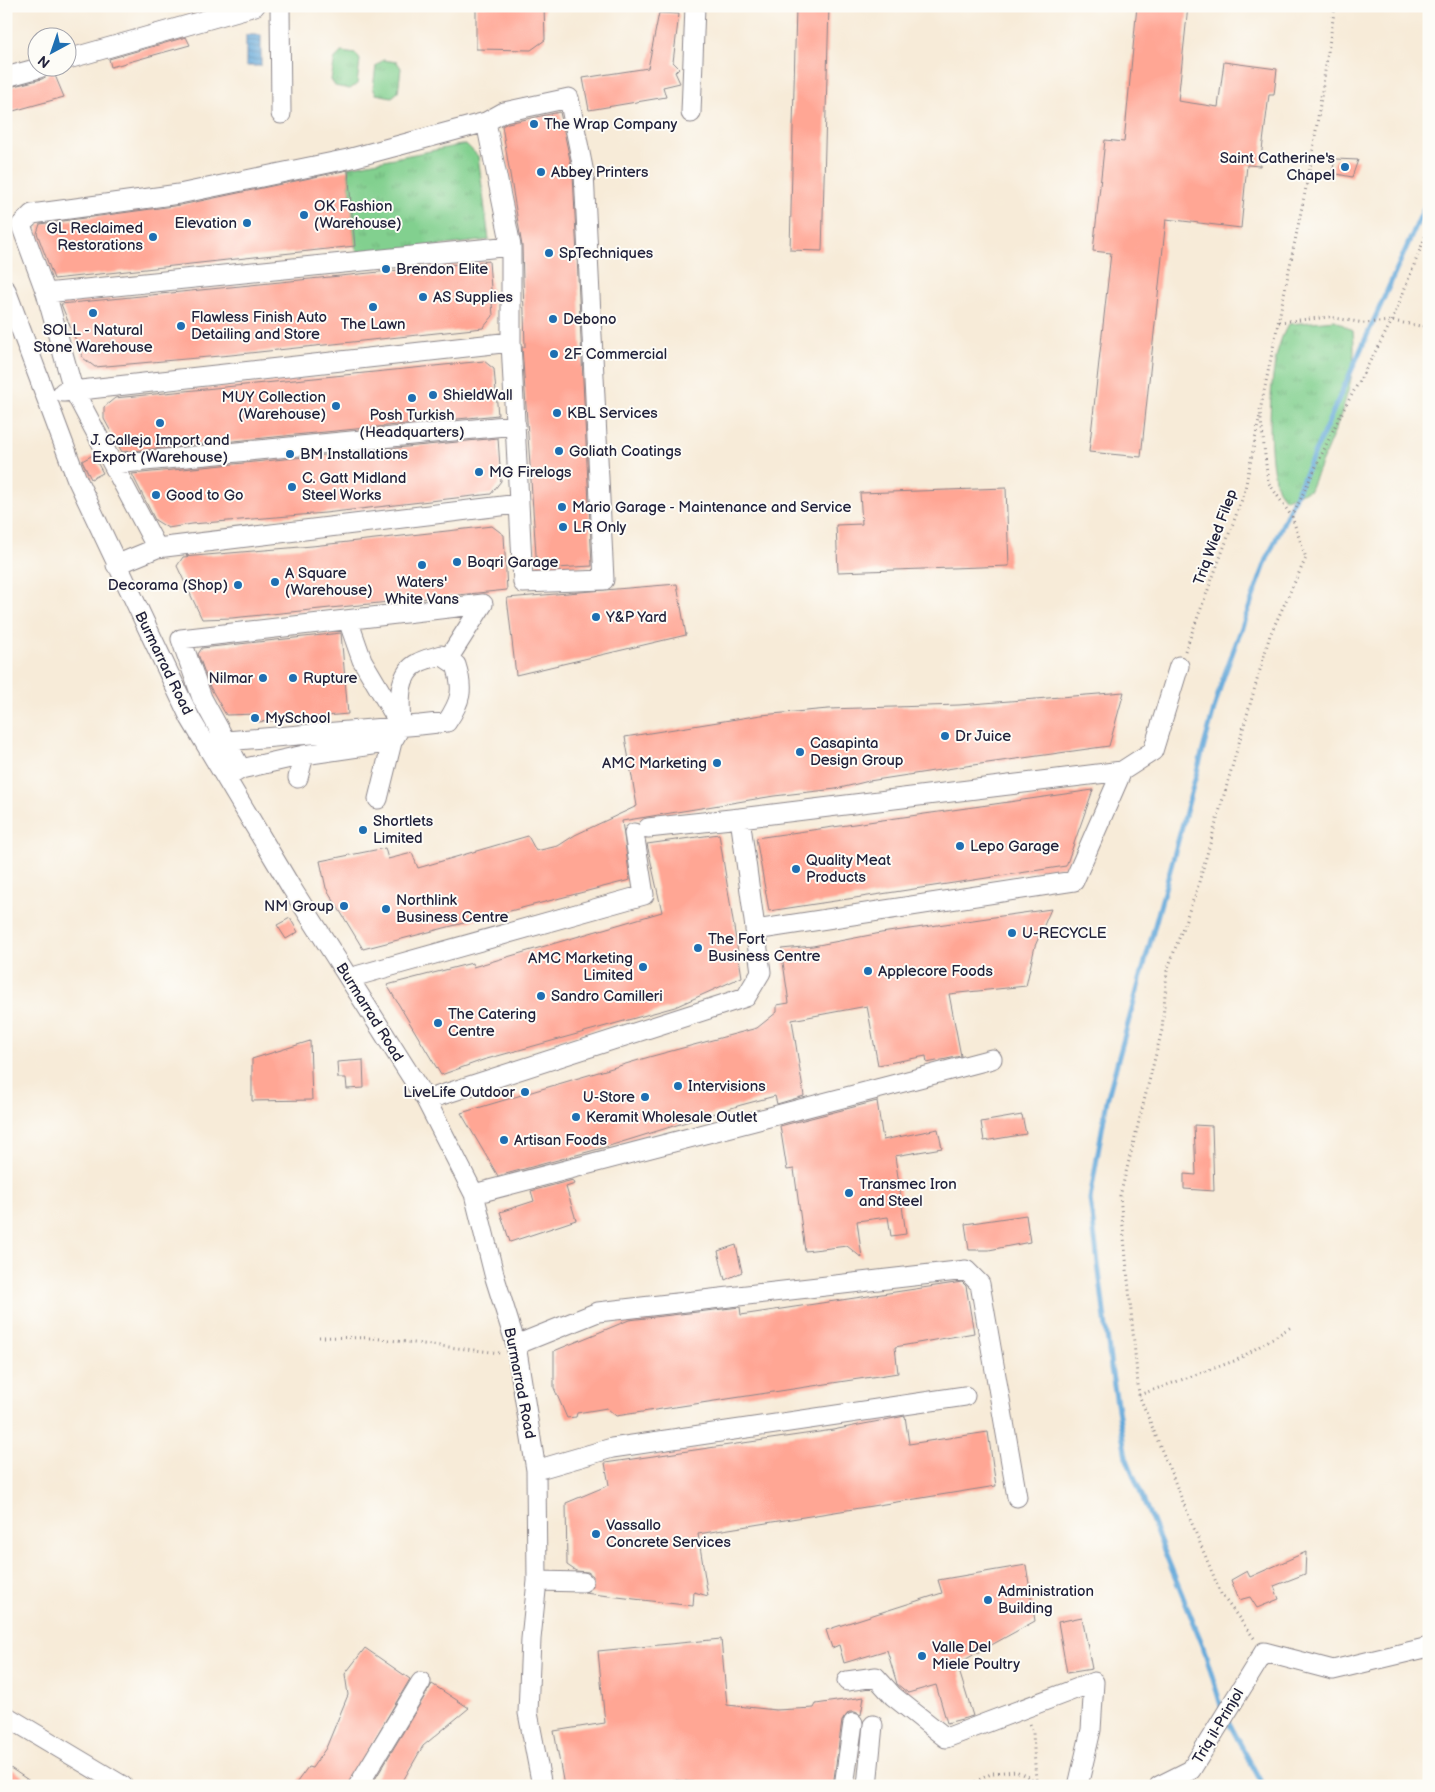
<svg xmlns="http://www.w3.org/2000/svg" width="1435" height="1792" viewBox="0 0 1435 1792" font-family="'Balsamiq Sans',sans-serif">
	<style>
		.grass { fill: url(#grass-tufts); stroke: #527965 }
		.water { fill: url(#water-rules); stroke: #43658a }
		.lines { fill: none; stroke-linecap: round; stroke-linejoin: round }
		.stream { stroke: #64a8d9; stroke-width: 5 }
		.building { fill: #ffa694 }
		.minor-casing { stroke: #8c868a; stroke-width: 21 }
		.path { stroke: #8c868a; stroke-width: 3; stroke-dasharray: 1 4; stroke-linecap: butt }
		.minor { stroke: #fff; stroke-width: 19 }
		.poi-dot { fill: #1f6fb2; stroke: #fdfcf7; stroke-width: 2 }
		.labels { text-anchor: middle; stroke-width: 4; stroke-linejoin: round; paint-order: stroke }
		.poi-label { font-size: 15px; fill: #22223b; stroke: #fdfcf7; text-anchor: start }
		.street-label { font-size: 15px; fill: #22223b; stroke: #fdfcf7 }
	</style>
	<defs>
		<pattern id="grass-tufts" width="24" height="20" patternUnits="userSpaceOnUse" patternTransform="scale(1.25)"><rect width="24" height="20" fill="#82d08f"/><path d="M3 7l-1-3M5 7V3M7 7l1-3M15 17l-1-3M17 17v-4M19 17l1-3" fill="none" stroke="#70b27c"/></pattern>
		<pattern id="water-rules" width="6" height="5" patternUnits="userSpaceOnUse" patternTransform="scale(1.25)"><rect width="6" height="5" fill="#64a8d9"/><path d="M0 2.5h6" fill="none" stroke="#5288b1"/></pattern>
	</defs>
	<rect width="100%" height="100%" fill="#fdfcf7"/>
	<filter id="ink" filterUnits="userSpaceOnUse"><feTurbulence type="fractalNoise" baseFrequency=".02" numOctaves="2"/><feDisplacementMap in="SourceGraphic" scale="10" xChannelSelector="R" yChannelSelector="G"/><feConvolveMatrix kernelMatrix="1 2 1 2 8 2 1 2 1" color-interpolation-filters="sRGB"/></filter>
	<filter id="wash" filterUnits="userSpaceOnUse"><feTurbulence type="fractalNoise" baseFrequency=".0096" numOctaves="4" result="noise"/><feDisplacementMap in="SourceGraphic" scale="20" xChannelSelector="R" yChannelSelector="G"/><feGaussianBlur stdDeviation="1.12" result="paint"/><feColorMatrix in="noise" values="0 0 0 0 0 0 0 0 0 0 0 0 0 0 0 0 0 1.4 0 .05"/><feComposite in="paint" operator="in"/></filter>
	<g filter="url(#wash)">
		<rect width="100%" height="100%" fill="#f7ebd8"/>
		<path class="grass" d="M341,52l15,2 4,6 -3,24 -7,5 -15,-3 -4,-6 4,-22z
			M383,60l14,2 4,6 -3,24 -6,5 -16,-3 -3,-6 3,-22z
			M466,144l12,12 11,84 -130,15 -4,-9 -7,-79z
			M1335,320l18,11c7,56 -23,108 -43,159l-25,9c-3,-4 -7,-8 -8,-12 -11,-35 -10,-134 12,-163z"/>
		<path class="water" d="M246,35h15v31h-15z"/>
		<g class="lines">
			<path class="stream" d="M1222,1709l-19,-63 -77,-189 -15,-89 -21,-169 17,-99 114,-416 46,-125 162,-362
				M1227,1719l36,67"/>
		</g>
		<g id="blocks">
			<path class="building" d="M476,6h68l1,34 -14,10 -55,-1z
				M796,6h33l-7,245 -32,-1z
				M1137,6h51l-10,95 40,6 6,-45 53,7 -3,26h-5l-9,71 -13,-1 -6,63 -75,-9 -25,238 -52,-5 22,-199 -18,-2 12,-111 19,2z
				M659,13l20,1 -6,48 6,6 -4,4 5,11 -17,4 3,10 -77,13 -6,-32 65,-10z
				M186,37l4,8 -79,22 -2,-8z
				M50,68h2l12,29 -58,16v-25l36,-9 5,-3z
				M560,112l13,62 19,392 -55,3 -15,-222h3l-3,-101 -20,-120 6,-3z
				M1335,159l23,1 -6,17 -20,-4z
				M348,170l7,76 -301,33 -17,-46 3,-9 141,-19z
				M489,261l4,55 -10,12 -252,27 -136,12 -12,-9 -22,-54z
				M484,361l10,8 4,46 -376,37 -18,-33v-12l11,-9z
				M498,438l3,43 -10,13 -166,19 -133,11 -24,4 -13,-8 -23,-46z
				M93,455l10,18 -12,6 -9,-18z
				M1006,488l3,78 -171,6 -2,-47 26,-1 -2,-31z
				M492,526l12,9 3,55 -275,28 -30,1 -25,-53 6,-9 129,-11z
				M677,584l9,51 -170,40 -9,-77z
				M341,633l7,81 -90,8 -1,-8 -31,1 -16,-28 -12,-33 4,-6z
				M1124,692l-15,54 -143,20 -97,15 -33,8 -62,7 -152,25 8,59 -267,69 -37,-61 -6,-27 65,-13 3,11 24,-6 6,15 110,-32 8,15 22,-5 17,-11 62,-29 -12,-69 136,-22 67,-6 131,-4z
				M1093,790l-27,76 -297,45 -13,-73z
				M719,834l23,143 -67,30 -192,53 -42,15 -54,-90 85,-22 1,4 189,-55 -15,-68z
				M1051,909l-16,37 -9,40 -77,8 12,62 -34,7 -1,-7 -48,9 -11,-59 -75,14 12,76 -27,8 -2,-8 -34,9 -135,42 -108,29 -37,-63 188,-56 108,-29 20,-16v-7l12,-2 -8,-54 32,-3 68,-13z
				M290,918l8,14 -12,7 -9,-14z
				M310,1041l2,59 -60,1v-42z
				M363,1060l1,28 -17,1 -1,-11h-8l-1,-16z
				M877,1101l6,39 55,-11 4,19 -47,8 11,78 -15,2 -3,-19 -31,4 5,37 -15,-12 -42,5 -11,-82 -7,1 -7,-44z
				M1022,1115l4,19 -42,7 -3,-19z
				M1194,1125l18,1 2,65 -30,-2v-15l12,1z
				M573,1180l2,4 -9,3 10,33 -66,22 -10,-30 34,-11 -3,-10z
				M1026,1215l4,27 -41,8h-20l-4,-26z
				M736,1245l6,27 -17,8 -7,-29z
				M962,1282l4,4 8,47 -79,14 3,26 -282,43 -9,-8 -30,5 -1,4 -9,1 -13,-30v-37l75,-31 111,-13 1,8z
				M905,1416l4,28 79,-12 8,54 -298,48 10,62 -14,-4 -1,14 -109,-13 9,-6v-11l-5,-4 -12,-1 -9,-6 -1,-62 43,-18 -4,-22 228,-33z
				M1306,1552l-1,22 -31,12 5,13 -22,9 -7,-11 -11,3 -8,-20 16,-9 3,6z
				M1026,1565l9,56 -78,43 16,52 -26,7 -11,-38 -28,8 -11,-9 -10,-34 -43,13 -5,-18 -7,3 -6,-18 116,-37 -4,-13z
				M1082,1617l10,52 -25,4 -9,-51z
				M721,1639l6,66 49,5 38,-2 2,-4 48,-7 -3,18 -6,-3h-6l-7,9 -9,65 -30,-2 -1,2h-69l-59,-6 -21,6h-89l-10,-55 51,-8 -7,-72z
				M365,1648l45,31 -63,107h-53l14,-19 4,1 14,-20 22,-53 -3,-21z
				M432,1684l37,24 -46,38 -23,40h-29z
				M6,1765l31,21h-26l-5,-4z"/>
		</g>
	</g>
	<g filter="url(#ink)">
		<use href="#blocks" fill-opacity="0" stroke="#8c868a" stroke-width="1"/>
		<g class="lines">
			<g class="minor-casing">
				<path id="minor" d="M280,6l1,108
					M68,59l187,-53
					M6,77l33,-9
					M691,113l4,-107
					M6,290l70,187 114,241 101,169 135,213 48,94 21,84 21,67 20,125 1,111 -6,58 -3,74 14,73
					M46,293l465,-47
					M63,392l448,-50
					M114,464l402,-39
					M157,548l-84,-159 -27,-96 -25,-68 11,-11 147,-20 169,-35 138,-37 18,-10 65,-14 15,75 20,407 -81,3 -12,-241v-96l-25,-124
					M116,565l41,-17 361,-44
					M348,620l14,40 39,66 -9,16 -14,57
					M448,659l35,-55
					M214,742l206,-17 27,-3c14,-21 17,-32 9,-57l-15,-10c-8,3 -17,4 -23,8 -22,11 -18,43 -17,63
					M241,769l-39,-71 -21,-59 302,-35
					M231,775l10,-6 63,-14 88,-13
					M298,778l6,-23
					M740,818l382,-47 31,-20 26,-85
					M755,930l319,-49 48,-110
					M349,978l295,-83 -10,-62
					M426,1100l320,-103 15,-25 -21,-154 -92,10
					M474,1194l518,-135
					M516,1345l82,-33 368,-42 14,14 37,213
					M536,1470l76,-22 353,-52
					M537,1581l46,1
					M847,1681l29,-4 17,19 53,42 148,-56 -3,48 -13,56
					M6,1716l117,70
					M358,1786l63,-104
					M844,1786l9,-63
					M867,1786l6,-61
					M1159,1786l32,-16 73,-118 69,18 96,-23"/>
			</g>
			<path class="path" d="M1279,322l50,-5 35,6 28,-2 34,6 3,2
				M1292,517l46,-97 54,-99 37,-94
				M1185,651l59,-157 16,-79
				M319,1337l53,1 128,15
				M1139,1395l98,-35 54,-33
				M1254,1638l-33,-44 -82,-199 -19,-199 42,-166 5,-59 30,-82 73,-254 36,-77 -14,-41 -24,-35 -8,-71 51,-248 24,-157
				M1030,1724l3,9 3,48 3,5
				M966,1786l27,-13 23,-2 20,10"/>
			<use href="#minor" class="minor"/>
		</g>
	</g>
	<g class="poi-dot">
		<circle cx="534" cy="124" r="5"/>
		<circle cx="1345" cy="167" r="5"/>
		<circle cx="541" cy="172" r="5"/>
		<circle cx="304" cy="215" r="5"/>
		<circle cx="247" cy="223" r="5"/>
		<circle cx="153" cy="237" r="5"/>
		<circle cx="549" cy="253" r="5"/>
		<circle cx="386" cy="269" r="5"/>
		<circle cx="423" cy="297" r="5"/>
		<circle cx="373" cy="307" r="5"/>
		<circle cx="93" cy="313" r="5"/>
		<circle cx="553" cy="319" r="5"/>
		<circle cx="181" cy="326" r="5"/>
		<circle cx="554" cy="354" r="5"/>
		<circle cx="433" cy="395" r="5"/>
		<circle cx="412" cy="398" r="5"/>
		<circle cx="336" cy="406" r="5"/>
		<circle cx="557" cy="413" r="5"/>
		<circle cx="160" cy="423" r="5"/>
		<circle cx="559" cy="451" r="5"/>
		<circle cx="290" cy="454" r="5"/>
		<circle cx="479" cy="472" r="5"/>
		<circle cx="292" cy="487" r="5"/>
		<circle cx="156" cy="495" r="5"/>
		<circle cx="562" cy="507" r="5"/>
		<circle cx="563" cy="527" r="5"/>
		<circle cx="457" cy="562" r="5"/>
		<circle cx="422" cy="565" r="5"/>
		<circle cx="275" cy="582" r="5"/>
		<circle cx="238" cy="585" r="5"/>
		<circle cx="596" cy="617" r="5"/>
		<circle cx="263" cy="678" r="5"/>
		<circle cx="293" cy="678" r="5"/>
		<circle cx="255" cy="718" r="5"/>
		<circle cx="945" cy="736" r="5"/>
		<circle cx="800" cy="752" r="5"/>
		<circle cx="717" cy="763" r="5"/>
		<circle cx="363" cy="830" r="5"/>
		<circle cx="960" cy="846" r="5"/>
		<circle cx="796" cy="869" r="5"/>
		<circle cx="344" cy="906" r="5"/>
		<circle cx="386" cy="909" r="5"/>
		<circle cx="1012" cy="933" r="5"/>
		<circle cx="698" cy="948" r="5"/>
		<circle cx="643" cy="967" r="5"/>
		<circle cx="868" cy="971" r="5"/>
		<circle cx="541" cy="996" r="5"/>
		<circle cx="438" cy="1023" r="5"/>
		<circle cx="678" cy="1086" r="5"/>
		<circle cx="525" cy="1092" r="5"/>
		<circle cx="645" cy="1097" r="5"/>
		<circle cx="576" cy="1117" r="5"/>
		<circle cx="504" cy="1140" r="5"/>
		<circle cx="849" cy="1193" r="5"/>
		<circle cx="596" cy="1534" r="5"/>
		<circle cx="988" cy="1600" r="5"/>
		<circle cx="922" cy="1656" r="5"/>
	</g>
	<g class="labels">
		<g class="poi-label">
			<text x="544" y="129">The Wrap Company</text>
			<text x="1335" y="163" text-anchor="end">Saint Catherine's<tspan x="1335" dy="17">Chapel</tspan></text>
			<text x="551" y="177">Abbey Printers</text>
			<text x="314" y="211">OK Fashion<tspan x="314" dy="17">(Warehouse)</tspan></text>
			<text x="237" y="228" text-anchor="end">Elevation</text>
			<text x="143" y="233" text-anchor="end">GL Reclaimed<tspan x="143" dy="17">Restorations</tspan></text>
			<text x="559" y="258">SpTechniques</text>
			<text x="396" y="274">Brendon Elite</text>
			<text x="433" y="302">AS Supplies</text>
			<text x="191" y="322">Flawless Finish Auto<tspan x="191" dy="17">Detailing and Store</tspan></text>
			<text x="563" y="324">Debono</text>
			<text x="373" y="329" text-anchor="middle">The Lawn</text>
			<text x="93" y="335" text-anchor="middle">SOLL - Natural<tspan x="93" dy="17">Stone Warehouse</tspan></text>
			<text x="564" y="359">2F Commercial</text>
			<text x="443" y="400">ShieldWall</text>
			<text x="326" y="402" text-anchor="end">MUY Collection<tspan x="326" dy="17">(Warehouse)</tspan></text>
			<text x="567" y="418">KBL Services</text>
			<text x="412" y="420" text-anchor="middle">Posh Turkish<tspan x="412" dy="17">(Headquarters)</tspan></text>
			<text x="160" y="445" text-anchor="middle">J. Calleja Import and<tspan x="160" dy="17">Export (Warehouse)</tspan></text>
			<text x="569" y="456">Goliath Coatings</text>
			<text x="300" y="459">BM Installations</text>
			<text x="489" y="477">MG Firelogs</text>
			<text x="302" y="483">C. Gatt Midland<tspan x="302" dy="17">Steel Works</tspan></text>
			<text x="166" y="500">Good to Go</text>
			<text x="572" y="512">Mario Garage - Maintenance and Service</text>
			<text x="573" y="532">LR Only</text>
			<text x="467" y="567">Boqri Garage</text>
			<text x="285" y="578">A Square<tspan x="285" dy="17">(Warehouse)</tspan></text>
			<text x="422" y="587" text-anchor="middle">Waters'<tspan x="422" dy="17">White Vans</tspan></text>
			<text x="228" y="590" text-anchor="end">Decorama (Shop)</text>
			<text x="606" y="622">Y&amp;P Yard</text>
			<text x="253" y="683" text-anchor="end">Nilmar</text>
			<text x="303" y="683">Rupture</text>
			<text x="265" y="723">MySchool</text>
			<text x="955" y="741">Dr Juice</text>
			<text x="810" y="748">Casapinta<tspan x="810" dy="17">Design Group</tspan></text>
			<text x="707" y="768" text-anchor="end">AMC Marketing</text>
			<text x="373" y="826">Shortlets<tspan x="373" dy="17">Limited</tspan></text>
			<text x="970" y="851">Lepo Garage</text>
			<text x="806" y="865">Quality Meat<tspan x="806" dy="17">Products</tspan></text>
			<text x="396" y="905">Northlink<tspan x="396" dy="17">Business Centre</tspan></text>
			<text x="334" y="911" text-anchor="end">NM Group</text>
			<text x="1022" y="938">U-RECYCLE</text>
			<text x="708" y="944">The Fort<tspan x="708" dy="17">Business Centre</tspan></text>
			<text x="633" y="963" text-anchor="end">AMC Marketing<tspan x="633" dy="17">Limited</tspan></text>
			<text x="878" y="976">Applecore Foods</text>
			<text x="551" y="1001">Sandro Camilleri</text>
			<text x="448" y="1019">The Catering<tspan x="448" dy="17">Centre</tspan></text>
			<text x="688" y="1091">Intervisions</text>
			<text x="515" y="1097" text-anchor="end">LiveLife Outdoor</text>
			<text x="635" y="1102" text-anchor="end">U-Store</text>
			<text x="586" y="1122">Keramit Wholesale Outlet</text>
			<text x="514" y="1145">Artisan Foods</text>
			<text x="859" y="1189">Transmec Iron<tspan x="859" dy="17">and Steel</tspan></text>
			<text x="606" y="1530">Vassallo<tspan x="606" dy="17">Concrete Services</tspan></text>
			<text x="998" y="1596">Administration<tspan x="998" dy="17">Building</tspan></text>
			<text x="932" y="1652">Valle Del<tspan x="932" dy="17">Miele Poultry</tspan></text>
		</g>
		<g class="street-label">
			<text transform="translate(1215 537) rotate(-70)" y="5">Triq Wied Filep</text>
			<text transform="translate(164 663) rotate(64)" y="5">Burmarrad Road</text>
			<text transform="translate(370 1012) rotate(58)" y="5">Burmarrad Road</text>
			<text transform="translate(520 1383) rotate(79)" y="5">Burmarrad Road</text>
			<text transform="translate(1218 1726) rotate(-59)" y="5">Triq il-Prinjol</text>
		</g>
	</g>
	<rect width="1435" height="1792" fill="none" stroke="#fdfcf7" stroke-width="25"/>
	<g transform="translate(52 52) rotate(220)"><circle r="24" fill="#fdfcf7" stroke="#a5a5ac"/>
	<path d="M0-4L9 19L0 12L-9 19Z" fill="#1f6fb2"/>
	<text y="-8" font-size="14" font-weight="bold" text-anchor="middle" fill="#22223b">N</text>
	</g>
</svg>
